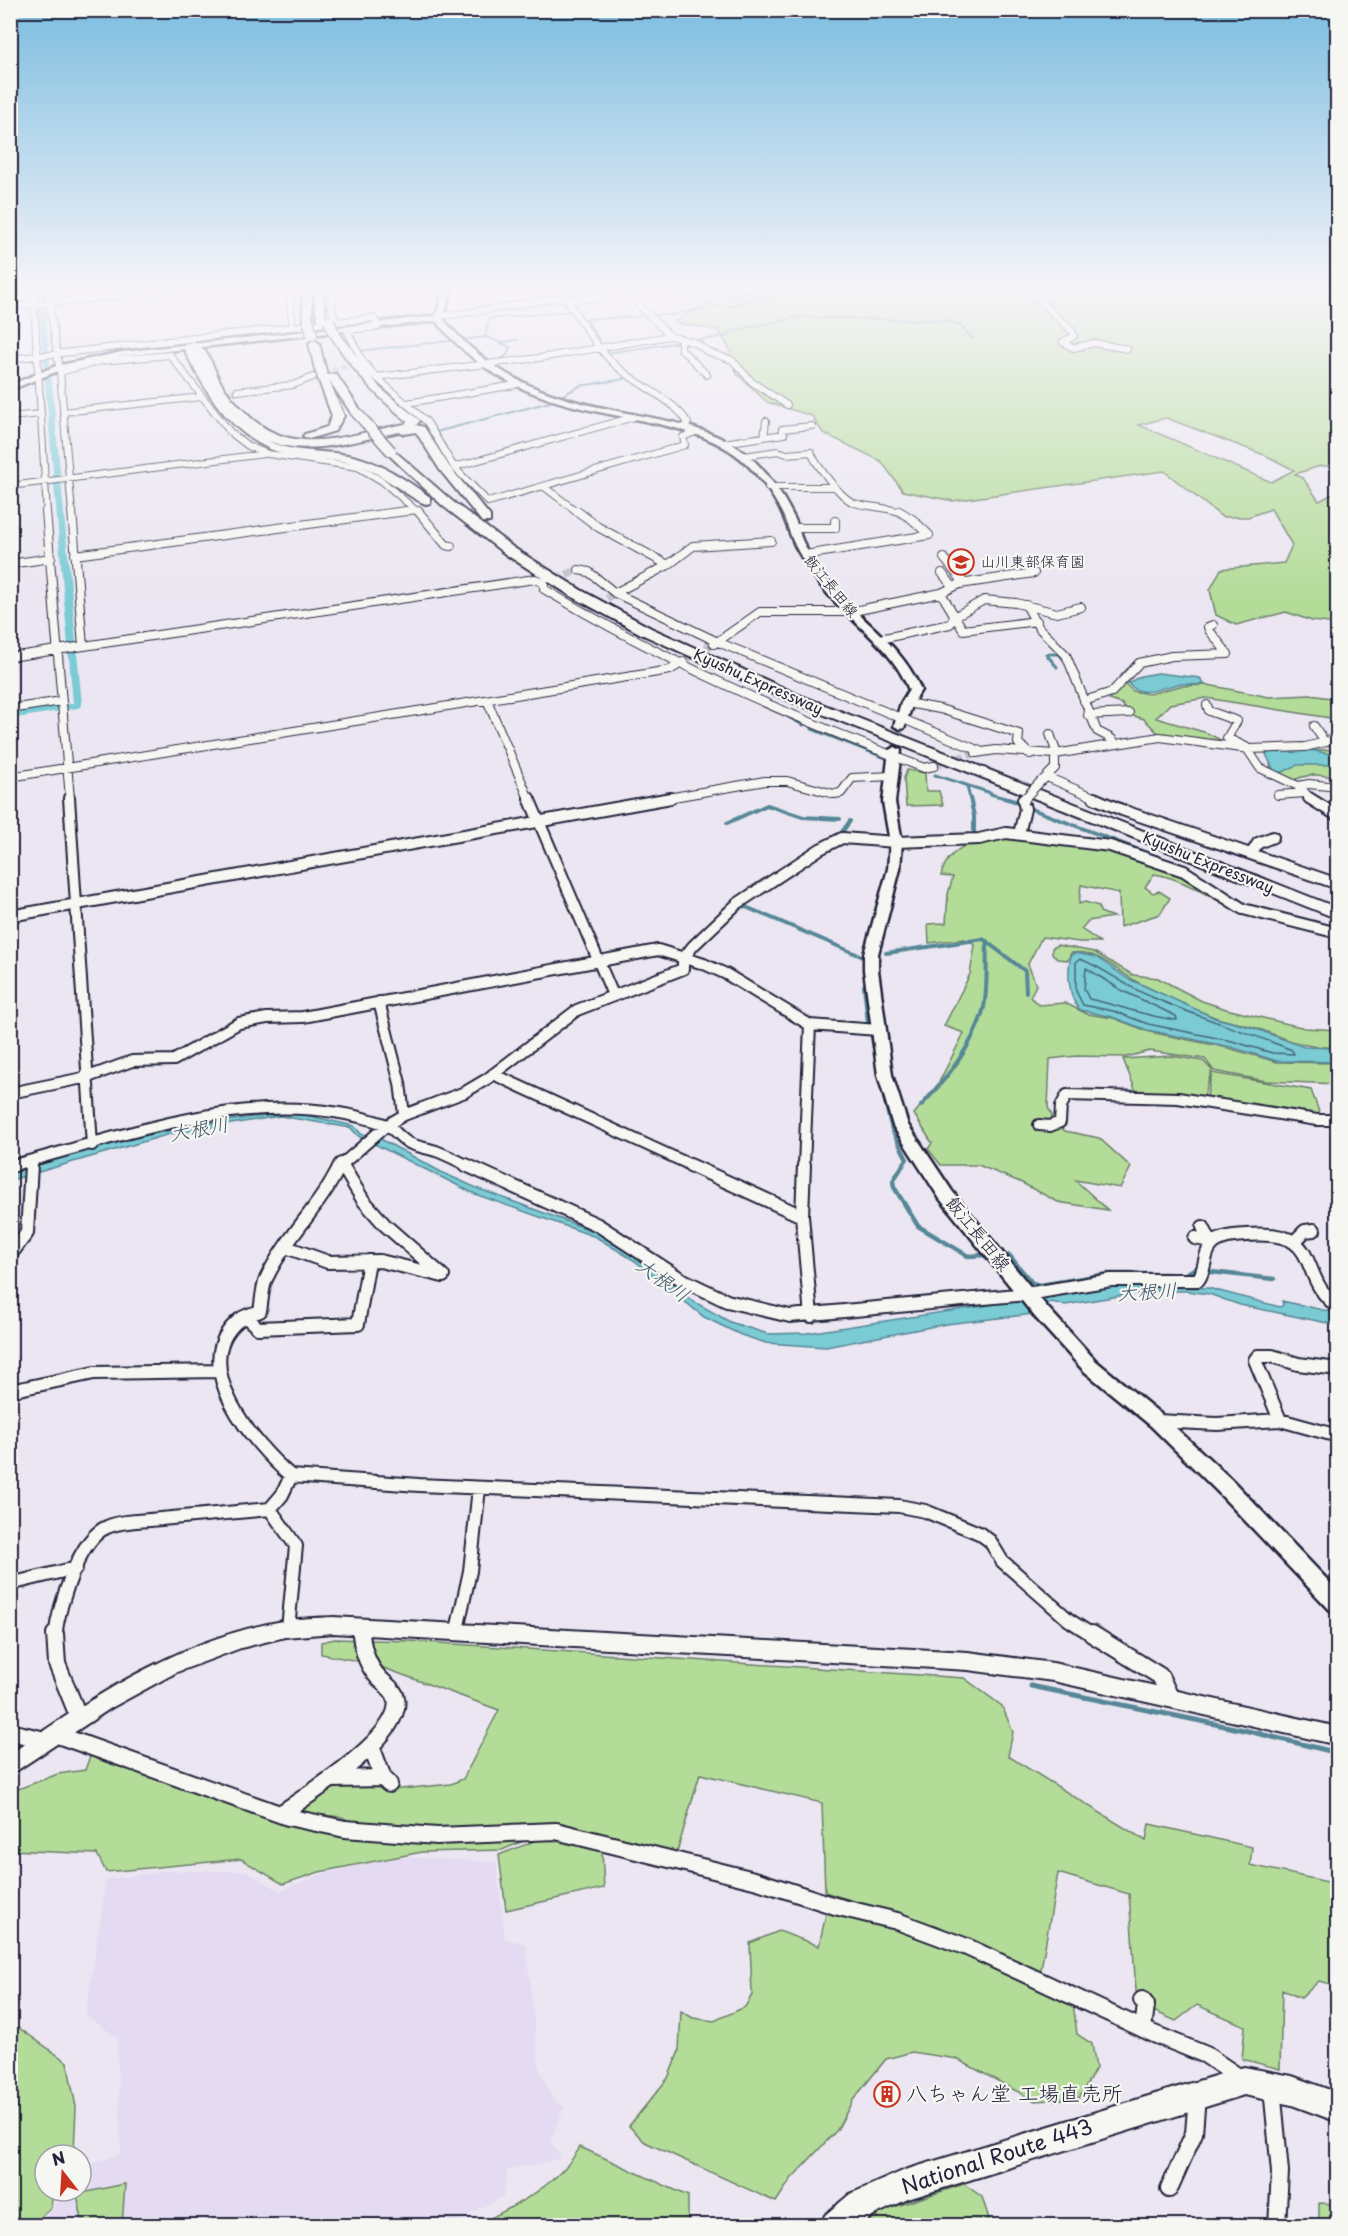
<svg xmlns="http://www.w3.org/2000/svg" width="1348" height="2236" viewBox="0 0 1348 2236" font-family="'Playpen Sans','Klee One',sans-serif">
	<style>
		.built { fill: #e4daf1 }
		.green { fill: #b4dc99; stroke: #6b7f6a; stroke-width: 1.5; fill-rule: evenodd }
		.water { fill: #7acbd4; stroke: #578797; stroke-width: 1.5 }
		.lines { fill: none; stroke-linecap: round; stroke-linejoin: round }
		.shore { stroke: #456678; stroke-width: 1.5 }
		.stream-far4 { stroke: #578797; stroke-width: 2 }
		.stream-far3 { stroke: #578797; stroke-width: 3 }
		.stream-far2 { stroke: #578797; stroke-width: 4 }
		.stream-far1 { stroke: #578797; stroke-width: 4.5 }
		.stream { stroke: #578797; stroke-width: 5 }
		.canal { fill: #7acbd4; fill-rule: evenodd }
		.minor-tunnel-far1 { stroke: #c3bfcd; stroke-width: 6; stroke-dasharray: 6 3; stroke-linecap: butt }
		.minor-tunnel { stroke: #c3bfcd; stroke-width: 8; stroke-dasharray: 8 4; stroke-linecap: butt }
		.secondary-tunnel { stroke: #c3bfcd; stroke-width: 10; stroke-dasharray: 10 5; stroke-linecap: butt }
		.minor-far4-casing { stroke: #22223b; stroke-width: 8 }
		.minor-far3-casing { stroke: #22223b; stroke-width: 10 }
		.minor-far2-casing { stroke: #22223b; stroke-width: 14 }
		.minor-far1-casing { stroke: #22223b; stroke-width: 16 }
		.minor-casing { stroke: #22223b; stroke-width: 20 }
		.tertiary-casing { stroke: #22223b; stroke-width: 4 }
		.secondary-casing { stroke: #22223b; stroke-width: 5 }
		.trunk-casing { stroke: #22223b; stroke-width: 4 }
		.motorway-casing { stroke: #22223b; stroke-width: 4 }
		.minor-far4 { stroke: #f6f6f2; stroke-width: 6 }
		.minor-far3 { stroke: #f6f6f2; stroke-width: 8 }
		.minor-far2 { stroke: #f6f6f2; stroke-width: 10 }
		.minor-far1 { stroke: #f6f6f2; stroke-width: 12 }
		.minor { stroke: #f6f6f2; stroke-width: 16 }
		.tertiary { fill: #f6f6f2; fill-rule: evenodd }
		.secondary { fill: #f6f6f2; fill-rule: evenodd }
		.trunk { fill: #f6f6f2; fill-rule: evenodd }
		.motorway { fill: #f6f6f2; fill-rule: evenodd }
		.minor-bridge-far1-casing { stroke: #22223b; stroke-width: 10; stroke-linecap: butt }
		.minor-bridge-casing { stroke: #22223b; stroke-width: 14; stroke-linecap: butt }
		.motorway-bridge-casing { stroke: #22223b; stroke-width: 13; stroke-linecap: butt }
		.minor-bridge-far1 { stroke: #f6f6f2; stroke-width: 8 }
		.minor-bridge { stroke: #f6f6f2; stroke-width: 10 }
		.motorway-bridge { stroke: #f6f6f2; stroke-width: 10 }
		.labels { text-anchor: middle; stroke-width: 4.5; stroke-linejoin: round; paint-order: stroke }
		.far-poi-label { font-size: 15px; fill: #22223b; stroke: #f6f6f2; text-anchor: start }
		.far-street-label { font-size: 15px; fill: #22223b; stroke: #f6f6f2 }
		.street-label { font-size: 18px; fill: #22223b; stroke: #f6f6f2 }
		.water-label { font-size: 20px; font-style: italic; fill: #3c5569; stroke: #f6f6f2 }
		.near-poi-label { font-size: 21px; fill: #22223b; stroke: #f6f6f2; text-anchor: start }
		.near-street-label { font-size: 21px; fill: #22223b; stroke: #f6f6f2 }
	</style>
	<rect width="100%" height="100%" fill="#ebe6f1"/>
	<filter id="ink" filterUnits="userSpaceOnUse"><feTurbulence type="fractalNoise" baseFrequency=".0167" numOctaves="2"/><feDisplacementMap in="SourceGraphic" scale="12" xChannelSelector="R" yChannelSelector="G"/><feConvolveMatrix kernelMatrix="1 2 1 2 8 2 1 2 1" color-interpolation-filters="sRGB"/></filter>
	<g filter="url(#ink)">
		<path class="built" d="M401,1857l95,5 9,77 21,5 13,124 13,31 12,8 -14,35 12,16 -54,12 -5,26 -53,29 -413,1 17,-17 3,-18h24v-23l40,-15 -4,-116 -31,-22 20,-135 58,-9h82l34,20 45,-18z"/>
		<path class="green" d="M682,288l60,4 35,-4h315l47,4 20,-4h174l5,3 -1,175h-17l-25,8 8,4 16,23 18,-9v132l-25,-3 -26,-9 -50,13 -20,-10 -6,-25 11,-21 63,-6 8,-18 -21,-36 -23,8h-26l-58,-46 -211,30 -50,-10 -22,-30 -58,-28 -11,-17 -45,-14 -30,-28 -8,-26 -11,-18 -42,-7 -2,-2 10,-3v-3l9,-4 14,-1 6,-6 -25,-5zM1166,418l101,38 27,14 -23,12 -132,-57z
			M1125,684l8,7 16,3 31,-8 28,-1 61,12 41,-2 27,4v20l-131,-21 -36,6 -14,14 51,15 21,11 -69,-10 -15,-15 -14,-4 -8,-11 -13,-4z
			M1337,749v29c-16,-4 -29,-5 -45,3l-22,-11 1,-17z
			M907,770l18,3 1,18h13l4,14 -37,1 -2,-28z
			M1007,835l111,15 54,18 72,45c-31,-12 -57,-34 -90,-39l-9,13 8,6 6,-2 11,7 -10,16 -40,13 -1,-34 -38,-8 -2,19 6,-2 14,4 1,6 13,5 -25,4 -7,8 19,13h-21l-37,-5 -14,27 8,21 -6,12 9,8 26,-2 22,11 26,4 37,14 78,16 49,14 60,1v21l-71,-3 -52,-10 -9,-12 -55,-8 -24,6 -50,-1 -26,3 -2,48 6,14 11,10 34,7 32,29 -11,21 -45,-8 33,30 -50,-8 -38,-20 -42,-17h-37l-13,-16 4,-6 -18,-29 24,-30 26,-51 -20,-7 26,-52 5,-29 -10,-6 -36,4 -1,-19 18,-1 2,-29 5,-17 -12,-1c7,-32 38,-36 66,-41z
			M1057,945l37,7 39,23 25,3 44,23 24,8 79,19 32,2v17c-36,2 -51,-9 -84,-20 -11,-4 -24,-5 -36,-9 -24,-9 -48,-20 -72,-32 -23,-10 -47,-38 -74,-33l-3,7 -11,-1 -5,-6v-5z
			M1172,1056l31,5 9,9 -9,29 -66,-5 -14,-35z
			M1212,1073l99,17 10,27 -115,-17z
			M335,1639l74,2 555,37 38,28 11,26 -5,24 138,85 3,-17 103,23 -2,18 87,19v102l-18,-5 -18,17 -19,-8 -2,79 -38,-10 3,-33 -48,-21 -21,16 -39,-17 -8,-110 -71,-21 -18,102 -108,-49 -107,-34 -3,-89 -122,-29 -24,81 -129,-31 -86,6 -106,-6 -13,-7 -48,-5 31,-21 30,-8 36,7 60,-6 12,-5 36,-69 -126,-46 -52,-10v-12z
			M90,1756l194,64 254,15 -36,15 -80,2 -103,20 -36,12 -42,-25 -135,13 -9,-18 -86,-4 -1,-58 48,-18 27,-4z
			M542,1838l60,13 2,37 -98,22 -7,-55z
			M827,1909l88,23 158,71 4,31 15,10 4,24 -17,30 -44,3 -78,-42 -45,-7 -26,7 -33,41 -16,30 -46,49 -15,23 -131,-60 -16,-16 39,-48 11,-27 2,-40 12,7 21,3 31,-14 7,-12 -2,-52 29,-12 40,15z
			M11,2026l8,2 48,34 9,45 -2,44 -3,4h-26v36h8l-2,17 -19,17h-21z
			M580,2147l108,49v29h-211c37,-19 81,-39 103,-78z
			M125,2184l-3,41h-39l-6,-31z
			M964,2184l18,13 9,28 -128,1 19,-15z
			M1319,2203l18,1v21h-18z"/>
		<path class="water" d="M1158,673l42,5 4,6c-8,2 -17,-1 -25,0 -17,3 -38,16 -51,-1l13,-7z
			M1310,750l27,5v10h-40l-14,7 -8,1 -9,-19 5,-3z
			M1075,953l21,4 31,21 88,40 39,10 50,19 33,1v14l-60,-1 -46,-14 -84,-17 -35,-13 -32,-7c-12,-12 -13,-39 -9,-55z
			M301,1114l53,12 7,8 16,3 66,36 36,16 125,46 41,26 46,39 39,22 38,12 39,-1 306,-47 95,2 72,19 3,-2 -1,-4 55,12v12l-97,-20 -31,-11 -23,-3h-37l-84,14 -14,-3 -17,12 -88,10 -120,23 -60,-4 -25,-8 -37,-18 -69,-56 -39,-24 -121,-43 -117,-58 -7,-8 -71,-12 -110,18 -159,46 -1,-6 15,-5c67,-23 137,-39 207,-49 23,-3 46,-7 69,-6z"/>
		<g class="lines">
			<path class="shore" d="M1080,959c24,9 42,25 65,35 48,22 98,36 147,56l2,4 -22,-1 -40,-12 -84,-17 -35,-13 -30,-6 -7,-14v-29z
				M1086,968l35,22 55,26 1,4c-31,-3 -58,-15 -88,-21l-5,-10z"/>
			<path class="stream-far4" d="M877,288h30
				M566,296l39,-8
				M654,315h19l34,-9h25l29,-9 48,-3 23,-6
				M376,320l64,-6
				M485,337l4,-18 82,-8
				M692,341l37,-5 -1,-4 70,-15 150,4 13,5 11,12
				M500,343l17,-3
				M603,347l-17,-28 62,-3
				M357,351l130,-14 23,10 -3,8 -7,5
				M607,353l75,-11
				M446,447l-10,-15 114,-30 30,-16 44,-7 3,-4"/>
			<path class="stream-far3" d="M1057,667l-11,-13h13l7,8
				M790,718l13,7
				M812,729l74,29
				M935,775l56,18
				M967,786l3,13
				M990,794l19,5"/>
			<path class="stream-far2" d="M970,798l4,18v21
				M1004,798l14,4
				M1029,808l134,51
				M727,823l40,-18 36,12 37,2
				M848,835l-6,-3 8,-11
				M741,905l120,51
				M886,953l97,-14 42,32 1,21
				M864,986l4,37
				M868,1033h3l7,37
				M881,1086l11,44 15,29 -5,7
				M921,1106c25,-27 54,-62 63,-99 4,-20 2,-45 3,-66"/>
			<path class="stream-far1" d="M903,1165l-10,16 1,6 24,39 50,30 18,-1
				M1009,1255l23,28 8,2 67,-11h61
				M1211,1272l63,7
				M1184,1275l12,-7"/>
			<path class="stream" d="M1031,1686l213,44 94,23"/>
			<path class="canal" d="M37,288h6l39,417 -4,3 -68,11v-6l63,-10z"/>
			<path class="minor-tunnel-far1" d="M315,377l39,-14
				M202,397l35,-6"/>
			<path class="minor-tunnel" d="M544,583l35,-13
				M587,612l28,-19
				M685,660l26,-15
				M934,766l38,-12"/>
			<path class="secondary-tunnel" d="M895,750l5,-24"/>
			<g class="minor-far4-casing">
				<path id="minor-far4" d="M33,288l14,225
					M47,288l13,84 12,141
					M288,288l5,39
					M332,288v22l5,12 37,-4 4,9 -31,3 15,30 14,17 51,45 27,45 34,35 197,-57 -2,-8 12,-5
					M559,288c16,23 31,51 51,72 22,24 63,37 78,63l-4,5
					M621,288l49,48 26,7 12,9 24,8 20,22 35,23
					M1059,288l-22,4 -2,4 37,35 2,5 -11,6
					M568,301l58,-8
					M10,307l186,-19
					M440,316c42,-4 83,-13 125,-19
					M681,341v8l26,26
					M1063,342l10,6 21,-5 33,6
					M10,359l327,-37
					M60,372l41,-11 69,-6 60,77 18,14 20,8 90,13 24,14 37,32
					M376,377l163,-19 131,-22
					M237,391l56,-6 20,-8
					M407,403l108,-18
					M63,412l139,-15
					M10,417l31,-3
					M764,437l2,-16
					M723,443l61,-9 -2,-5 30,-3
					M744,456l34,-5 9,3 24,-2c5,13 29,44 41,50 10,5 34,4 50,11
					M454,467l180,-50
					M10,486l254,-32
					M543,486l36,27
					M768,487h67
					M395,513l22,-3"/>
			</g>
			<g class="minor-far3-casing">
				<path id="minor-far3" d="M46,511l24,288
					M72,511l11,135
					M418,511l28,34 5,1
					M577,511l21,16 70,38
					M794,528h41v-7
					M75,555l331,-44
					M805,555l124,-20 -17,-16 -13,-8
					M944,558l20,25
					M10,564l41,-6
					M579,570l10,2 26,21 103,49 262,109
					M942,573l11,14
					M615,593l53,-28 25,-19 78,-5
					M941,593l22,37 74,-9
					M1026,605l13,23 27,27 31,76 15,8 3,5
					M880,639l70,-15 4,-7 30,-17 32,3 41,10 24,-6
					M714,644l46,-32h89l92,-19 19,-9 74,-11
					M10,657l525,-78 9,4v6c121,73 248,128 380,179l10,-2
					M487,700l42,99
					M1084,701l28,-9 27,-29 33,-7 56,-2 -19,-24 -1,-3 5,-2
					M907,703l33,6 79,25 -1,9 12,11
					M1207,705l2,6 28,10 -10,17 19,9 14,21 38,18 13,13
					M10,709l52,-8
					M1088,715l41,-2
					M1314,726l10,15
					M1050,734l7,20
					M976,753l20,-3 59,4 105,-17 89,12 56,-2 33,-8
					M10,777l660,-107 13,-8
					M1047,777l51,22
					M1042,781l13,-13v-14
					M1298,786l11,-2 29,3
					M1278,795l27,-2
					M662,799l103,-18h22l47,13 7,-1 11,-15 39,-2"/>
			</g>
			<g class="minor-far2-casing">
				<path id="minor-far2" d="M69,798l23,347
					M529,798l84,197
					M1094,798l28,12 216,74
					M1309,798l29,18
					M1019,834l6,-25 -2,-9
					M1251,854l7,-11 15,-6
					M10,916l661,-118
					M379,1002l21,81 4,32
					M493,1074l200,92
					M10,1093l78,-16 44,-16 42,-1 65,-37 28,-5 36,-1 355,-67 46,14 22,10 84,51 68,5
					M1039,1125l11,1 10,-4 1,-16 6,-11 111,3 139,22h21
					M341,1163l2,3
					M10,1166c121,-31 249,-84 374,-42 10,4 16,15 25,19 8,4 18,5 27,8 11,4 22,10 33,15
					M31,1166v-5
					M340,1166l47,-41 17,-10 61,-23 22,-13 90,-69 106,-41v-10l10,-13 44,-42 83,-55 22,-11 54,4 83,-3 27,-6 104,13 74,25 59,38 95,24
					M804,1166l6,-141"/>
			</g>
			<g class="minor-far1-casing">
				<path id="minor-far1" d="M340,1165c-19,41 -54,72 -74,114 -4,9 -4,22 -6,32 -7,3 -15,4 -21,9 -54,44 16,126 52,156l128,9 480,21 26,5 54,22 11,8 12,20 67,59 25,16
					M342,1165l21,35 22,25 57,50
					M466,1165l132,60 83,54 46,22 63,15 237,-22 84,-14h87c8,-10 5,-25 13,-34 8,-10 24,-10 35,-11 81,-6 48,40 92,72
					M690,1165l112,51
					M804,1165l-2,51 9,100
					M10,1166l5,-1
					M1203,1227l7,14
					M1195,1238l20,4
					M1295,1241l10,-10 9,-1
					M286,1247l42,15 52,-1 63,15
					M10,1255l17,-22 4,-68
					M246,1317l12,11 100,-4 11,-63
					M10,1391l84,-18 126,-2
					M1280,1420l-25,-60 3,-4h14l26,8 40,5
					M1157,1421l60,3 63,-4 58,16
					M270,1509l26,37 -8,83
					M10,1584l66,-16
					M457,1630l13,-59 9,-83
					M55,1636c4,-29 23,-97 52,-109 15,-7 37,-6 54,-8 36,-3 73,-7 109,-10l12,-14 9,-19"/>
			</g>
			<g class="minor-casing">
				<path id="minor" d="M55,1634l2,30 22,54
					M1092,1634l68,42 10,21
					M10,1732l35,8
					M55,1734l233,83 57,12 92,7 119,-5 202,50 77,25 62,15 70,26 187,87 52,21 34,23
					M371,1746l12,32 6,6
					M331,1779l52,-1
					M280,1814c27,-18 125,-79 116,-116 -2,-9 -13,-15 -18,-21 -11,-12 -15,-26 -17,-42
					M1142,2000l4,5 -3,24
					M1272,2088l8,84 -3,54
					M1169,2189l25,-56 3,-37"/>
			</g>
			<g class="tertiary-casing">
				<path id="tertiary" d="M711,288h52l-31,5z
					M333,1617l635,35 85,11 285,64v18l-285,-64 -85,-11 -635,-37 -48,4 -44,11 -64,24 -66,36 -101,67v-21c83,-58 172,-116 273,-133 16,-3 33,-3 50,-4z"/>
			</g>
			<g class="secondary-casing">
				<path id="secondary" d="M444,288h8l-9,31c55,66 113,80 194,96 37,7 76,14 107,37 20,15 38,42 49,64 5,8 6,18 10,26 7,15 17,29 27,42 30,37 72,60 91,106l-8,13 -9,25 -4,1 -6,-3 7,-23 8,-13c-17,-44 -59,-67 -87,-103 -10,-14 -22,-30 -29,-46 -3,-7 -5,-14 -8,-21 -9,-22 -27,-47 -45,-62 -31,-25 -72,-32 -110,-40 -81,-15 -140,-31 -194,-97l-314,35 -61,14 -51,20v-5l46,-19 66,-14 314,-36z
					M895,747l6,3 -6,52 7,40 -2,27 -22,85v16l14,105 16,50 44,66 95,116 49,54 67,55 69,64 106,111v23l-7,-3 -113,-119 -67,-66 -67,-55 -49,-54 -95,-118 -47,-73 -15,-51 -14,-105v-16l24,-85 2,-27 -7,-40 6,-52z"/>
			</g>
			<g class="trunk-casing">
				<path id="trunk" d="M1244,2067l48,9 46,17v29l-46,-17 -48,-10 -336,104 -36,17 -12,10h-39l4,-11 25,-21 55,-24z"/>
			</g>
			<g class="motorway-casing">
				<path id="motorway" d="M301,288h10l2,37 -9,-2z
					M312,288h10l5,35 -9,-2z
					M330,331h8l42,57 38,31 2,2 -4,4 8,2 25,39 41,50v6h-8l-42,-52 -24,-38 -12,2 -5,-2c-42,8 -92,26 -133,8 25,13 54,10 82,15 31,6 57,24 82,42v6l-4,1c-16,-5 -42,-29 -63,-37 -22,-9 -46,-7 -68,-11 -56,-8 -88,-60 -111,-107l9,-7c15,5 21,28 28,41 6,10 15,20 23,28 47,50 103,23 161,13l2,-3c-36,-30 -52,-48 -78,-88z
					M314,340l5,3 8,32 9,-1 25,37 -10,2 -22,-33 15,36 -9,15 -26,8 -6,-3 2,-2 22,-7 5,-11 -17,-46 -6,-27z
					M391,448l61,53 62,47 67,42 70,38 146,66 541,214v11l-551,-219 -146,-66 -70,-38 -66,-42 -62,-48 -56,-53 -2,-2z"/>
			</g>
			<use href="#minor-far4" class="minor-far4"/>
			<use href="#minor-far3" class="minor-far3"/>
			<use href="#minor-far2" class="minor-far2"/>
			<use href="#minor-far1" class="minor-far1"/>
			<use href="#minor" class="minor"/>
			<use href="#tertiary" class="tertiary"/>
			<use href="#secondary" class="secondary"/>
			<use href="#trunk" class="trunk"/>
			<use href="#motorway" class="motorway"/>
			<g class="minor-bridge-far1-casing">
				<path id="minor-bridge-far1" d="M1024,799l17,-18"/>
			</g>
			<g class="minor-bridge-casing">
				<path id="minor-bridge" d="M1023,800l2,-2"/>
			</g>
			<g class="motorway-bridge-casing">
				<path id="motorway-bridge" d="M329,321l5,12
					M309,323l3,12
					M355,411l36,40"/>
			</g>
			<use href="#minor-bridge-far1" class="minor-bridge-far1"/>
			<use href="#minor-bridge" class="minor-bridge"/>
			<use href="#motorway-bridge" class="motorway-bridge"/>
		</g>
	</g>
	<linearGradient id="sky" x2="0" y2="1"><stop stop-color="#7cbde0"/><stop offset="0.48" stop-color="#f6f4f9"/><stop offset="1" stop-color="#f6f4f9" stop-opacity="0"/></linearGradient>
	<rect width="1348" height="601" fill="url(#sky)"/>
	<defs>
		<g id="school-ring" transform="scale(1.35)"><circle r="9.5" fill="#f6f6f2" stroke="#c8321e" stroke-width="1.5"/><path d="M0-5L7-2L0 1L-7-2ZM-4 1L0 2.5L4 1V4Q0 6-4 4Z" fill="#c8321e"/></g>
		<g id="building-ring" transform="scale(1.35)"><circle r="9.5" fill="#f6f6f2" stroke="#c8321e" stroke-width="1.5"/><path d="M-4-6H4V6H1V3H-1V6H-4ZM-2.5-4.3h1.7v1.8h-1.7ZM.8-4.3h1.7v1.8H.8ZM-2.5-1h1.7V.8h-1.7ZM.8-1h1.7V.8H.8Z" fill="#c8321e"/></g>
	</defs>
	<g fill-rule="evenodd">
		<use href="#school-ring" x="961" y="562"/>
		<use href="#building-ring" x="887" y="2094"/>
	</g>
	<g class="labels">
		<g class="far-poi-label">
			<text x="980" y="567">山川東部保育園</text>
		</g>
		<g class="far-street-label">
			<text transform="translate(831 586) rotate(51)" y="5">飯江長田線</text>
			<text transform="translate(758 682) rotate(24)" y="5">Kyushu Expressway</text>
			<text transform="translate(1208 863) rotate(22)" y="5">Kyushu Expressway</text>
		</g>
		<g class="street-label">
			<text transform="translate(978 1234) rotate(51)" y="6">飯江長田線</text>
		</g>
		<g class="water-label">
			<text transform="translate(199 1129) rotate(-10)" y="7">大根川</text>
			<text transform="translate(663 1280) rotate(36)" y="7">大根川</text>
			<text transform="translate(1147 1292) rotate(-3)" y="7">大根川</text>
		</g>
		<g class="near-poi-label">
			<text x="906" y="2101">八ちゃん堂 工場直売所</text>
		</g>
		<g class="near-street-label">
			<text transform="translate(997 2157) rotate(-18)" y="7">National Route 443</text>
		</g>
	</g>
	<rect width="1348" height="2236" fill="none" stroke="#f6f6f2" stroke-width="36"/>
	<rect x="18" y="18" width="1312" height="2200" fill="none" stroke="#22223b" stroke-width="2" filter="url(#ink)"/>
	<g transform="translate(63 2173) rotate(343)"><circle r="28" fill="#f6f6f2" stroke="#a1a1a9" stroke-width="1.5"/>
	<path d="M0-4.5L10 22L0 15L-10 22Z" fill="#c8321e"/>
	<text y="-9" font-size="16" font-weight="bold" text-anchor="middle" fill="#22223b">N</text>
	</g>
</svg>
